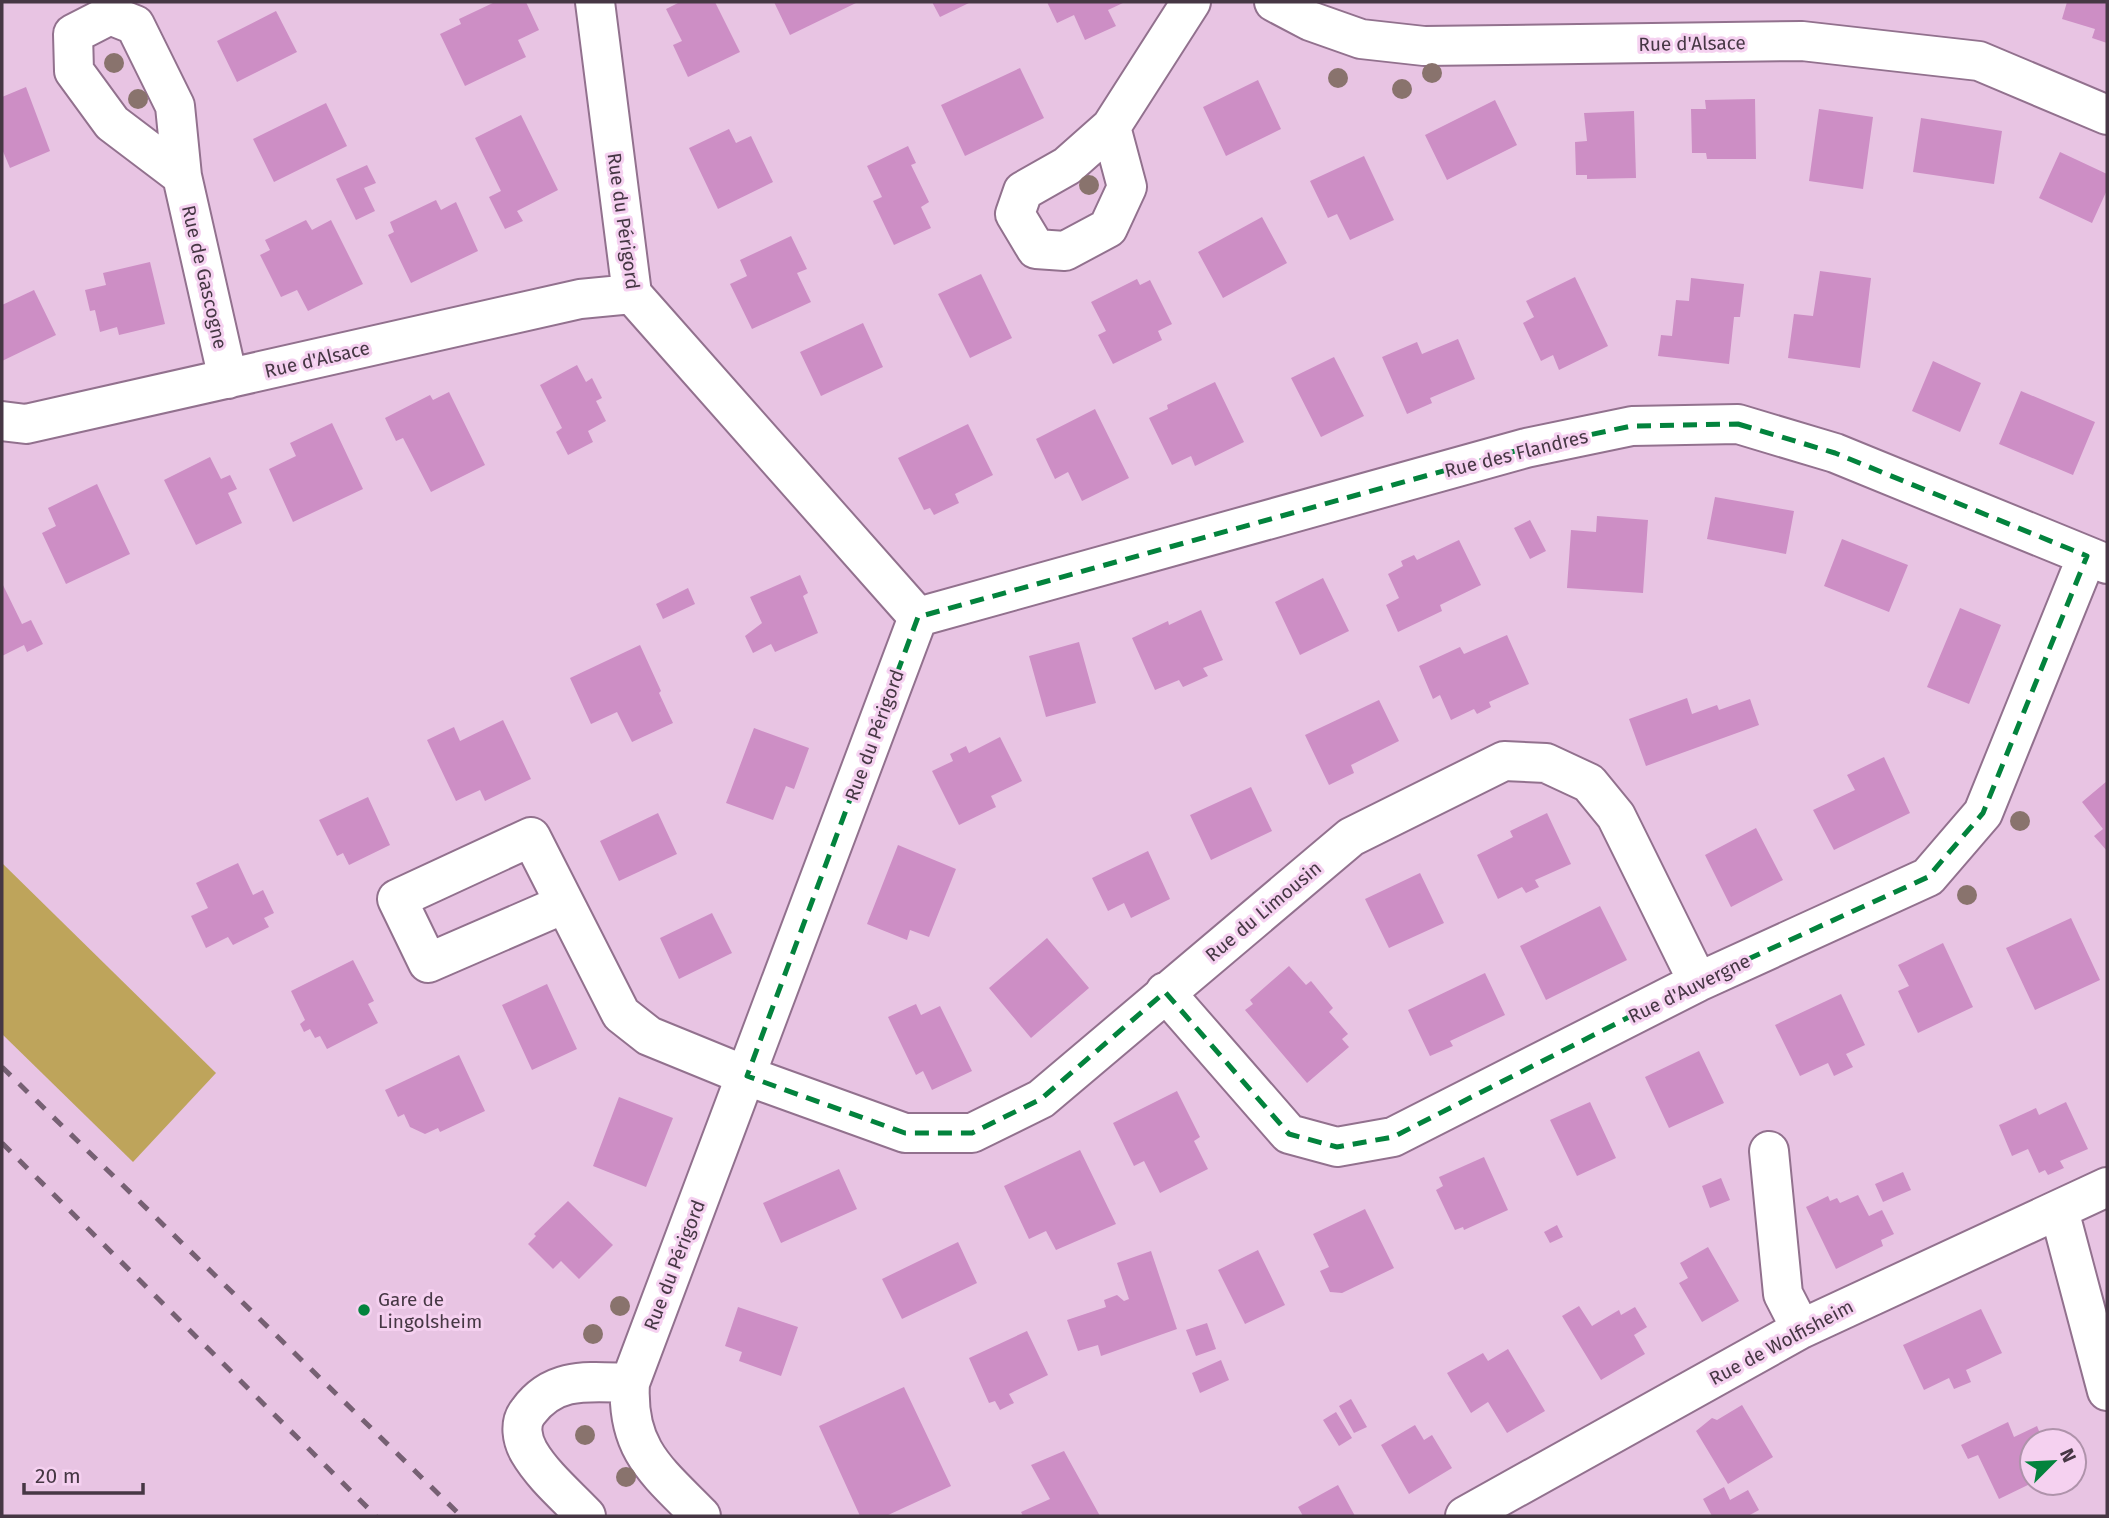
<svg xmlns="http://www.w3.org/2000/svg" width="2109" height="1518" viewBox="0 0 2109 1518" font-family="'Fira Sans',sans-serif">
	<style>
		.green { fill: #bea45b }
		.building { fill: #cd8ec5 }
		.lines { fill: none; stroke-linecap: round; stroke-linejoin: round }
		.minor-casing { stroke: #92718e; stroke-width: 42 }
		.minor { stroke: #fff; stroke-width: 38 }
		.rail { stroke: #766073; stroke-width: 5; stroke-dasharray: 12 12; stroke-linecap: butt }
		.tree { fill: #89736d }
		.marked { fill: none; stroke: #03833d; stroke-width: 5; stroke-dasharray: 14 9; stroke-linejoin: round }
		.poi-dot { fill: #03833d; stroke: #f5d1f0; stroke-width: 2.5 }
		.labels { text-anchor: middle; stroke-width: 6; stroke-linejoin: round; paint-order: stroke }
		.street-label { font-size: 19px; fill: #463744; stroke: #f5d1f0 }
		.poi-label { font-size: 19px; fill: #463744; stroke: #f5d1f0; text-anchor: start }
	</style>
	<rect width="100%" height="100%" fill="#e8c4e3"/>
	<path class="green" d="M2,863l214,210 -83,89 -131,-128z"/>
	<path class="building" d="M495,2h31l13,28 -21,10 8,17 -61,29 -25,-52 21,-10 -2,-5z
		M680,2h35l25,50 -52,25 -15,-32 9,-4 -16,-32z
		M774,2h84l-68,33z
		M932,2h39l-31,15z
		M1047,2h78l-17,8 8,16 -31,14 -11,-25 -17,8z
		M2067,2h40v41l-15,-5 3,-9 -33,-10z
		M276,11l21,41 -60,30 -20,-41z
		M1020,68l24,50 -79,38 -24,-51z
		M1258,80l23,49 -55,27 -23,-49z
		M26,87l24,64 -40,17 -8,-19v-52z
		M1755,99l1,60h-49l-1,-6h-14l-1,-44h15l-1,-9z
		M1495,100l22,45 -70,35 -22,-45z
		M326,103l21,43 -73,36 -21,-43z
		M1819,109l54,8 -10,72 -54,-8z
		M1634,111l2,67 -49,1v-4h-11l-1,-33 12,-1 -3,-28z
		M521,115l37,75 -41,21 6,10 -18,8 -16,-32 12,-6 -26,-53z
		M1921,118l81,13 -8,53 -81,-12z
		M729,129l7,14 15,-7 22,46 -55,27 -29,-61z
		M908,146l8,17 -5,2 18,37 -8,5 10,21 -37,17 -21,-44 9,-4 -15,-31z
		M2060,152l47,22v16l-15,33 -53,-25z
		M1364,156l30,64 -44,20 -13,-26 -9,4 -18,-37z
		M367,165l9,18 -12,5 11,23 -19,9 -20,-41z
		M436,200l5,10 15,-8 22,49 -67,32 -23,-48 6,-3 -4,-10z
		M1262,217l25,46 -64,35 -25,-46z
		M306,220l6,10 19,-10 32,64 -55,27 -11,-21 -16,7 -21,-42 10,-5 -5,-10z
		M791,236l16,33 -10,4 14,29 -59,27 -22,-45 17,-8 -7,-16z
		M150,262l15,62 -46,11 -2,-8 -17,5 -5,-22 -5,1 -5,-21 21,-5 -3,-12z
		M1820,271l51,7 -11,90 -72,-10 6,-44 19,2z
		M981,274l31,64 -42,20 -32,-64z
		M1575,277l33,69 -49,24 -6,-15 -12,6 -18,-38 11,-6 -8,-16z
		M1691,278l53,6 -4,33h-6l-5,47 -71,-8 3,-21 11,1 4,-36 13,1z
		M1137,279l3,6 10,-5 22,44 -14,7 4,9 -49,24 -15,-29 8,-4 -15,-29z
		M34,290l22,45 -54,26v-56z
		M863,323l20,44 -62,29 -21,-44z
		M1458,339l17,40 -45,19 2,5 -25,11 -25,-57 35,-15 5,12z
		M1334,357l30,59 -43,21 -30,-59z
		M1933,361l48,22 -21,49 -48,-21z
		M577,365l9,17 6,-4 10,20 -6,3 10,20 -18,10 5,11 -25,13 -12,-23 6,-4 -22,-43z
		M1215,382l29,60 -49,24 -4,-10 -19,9 -23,-47 19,-9 -1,-4z
		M2021,391l74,31 -22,53 -74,-31z
		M449,392l36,73 -54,27 -28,-54 -7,3 -11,-23 45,-23 3,5z
		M1095,409l34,69 -47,23 -14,-29 -13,7 -19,-40z
		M332,423l31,66 -70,33 -24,-53 27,-13 -6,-13z
		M968,424l25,51 -38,19 4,9 -25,12 -4,-7 -6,2 -26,-52z
		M210,457l11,22 9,-4 7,14 -9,4 14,30 -46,22 -32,-65z
		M97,484l33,70 -64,30 -24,-51 14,-7 -8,-18z
		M1715,497l79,14 -8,43 -79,-15z
		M1597,516l51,4 -5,73 -76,-5 4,-58 25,2z
		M1530,520l16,31 -16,8 -16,-31z
		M1842,539l66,26 -19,47 -65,-26z
		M1459,540l22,45 -41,20 2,6 -44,21 -12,-27 13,-7 -11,-24 15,-8 -2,-5 13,-6 3,5z
		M800,575l8,18 -5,3 15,37 -43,19 -4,-8 -18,9 -8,-17 17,-13 -12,-26z
		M1323,578l26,53 -49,24 -25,-53z
		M2,583l20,41 9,-4 12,24 -16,8 -3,-7 -22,11z
		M688,588l7,16 -32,15 -7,-15z
		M1960,608l41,17 -32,79 -42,-17z
		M1201,610l22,50 -20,8 5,8 -25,11 -4,-7 -24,10 -23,-52 36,-17 1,4z
		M1507,635l22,49 -40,18 2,5 -14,7 -3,-5 -23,11 -11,-25 -7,4 -14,-33 41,-19 4,7z
		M1079,642l17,61 -50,14 -17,-61z
		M640,645l21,46 -2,2 14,30 -41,19 -15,-30 -26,12 -21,-46z
		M1687,698l5,16 25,-9 2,5 31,-11 9,26 -113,41 -17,-47z
		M1379,700l20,41 -48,24 3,8 -25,12 -24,-50z
		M503,720l28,59 -46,22 -5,-11 -24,11 -29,-61 27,-13 6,14z
		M754,728l55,20 -15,41 -8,-3 -13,34 -47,-17z
		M1000,737l22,44 -31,15 5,11 -37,18 -27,-54 21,-10 -3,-7 16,-8 3,7z
		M1884,757l26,56 -76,37 -21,-40 42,-20 -8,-15z
		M2107,781v70l-13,-15 9,-7 -21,-27z
		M1251,787l21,44 -61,29 -21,-45z
		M368,797l22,48 -41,20 -6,-12 -6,3 -18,-36z
		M658,813l19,41 -58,27 -19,-40z
		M1547,813l24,51 -36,16 4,7 -13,6 -4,-6 -24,12 -21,-44 36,-18 -3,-6z
		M1756,828l27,52 -52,27 -26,-52z
		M898,845l58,24 -27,68 -19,-7 -3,10 -40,-16z
		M1148,851l22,48 -39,19 -7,-15 -16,8 -16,-33z
		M238,863l15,32 10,-5 11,23 -10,5 5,9 -36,18 -5,-8 -22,11 -15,-32 17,-8 -12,-25z
		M1420,873l24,50 -55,25 -24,-49z
		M1600,906l27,54 -81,40 -26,-54z
		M712,913l20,40 -53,26 -19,-41z
		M2071,918l29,62 -65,30 -29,-62z
		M1047,938l42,50 -58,50 -42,-50z
		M1943,943l30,64 -55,26 -20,-42 11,-5 -11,-21z
		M353,960l21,41 -6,3 10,19 -51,26 -7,-13 -5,2 -5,-9 -6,3 -4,-8 5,-4 -14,-29z
		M1289,966l17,19 5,-4 22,27 -4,4 19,22 -6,5 7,8 -42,36 -62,-73 8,-6 -3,-4z
		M1485,973l20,42 -55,26 3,5 -23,10 -22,-46z
		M547,984l30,65 -45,21 -30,-65z
		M1841,994l24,51 -19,9 7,13 -19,9 -6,-13 -28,13 -25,-51z
		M916,1004l5,11 19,-9 32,65 -40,19 -9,-19 -7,4 -28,-58z
		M1699,1051l25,52 -55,25 -24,-51z
		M459,1055l26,56 -45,21 -2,-4 -13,6 -15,-7 -6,-13 -6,3 -13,-27z
		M1177,1091l23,46 -6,4 14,28 -48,24 -16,-32 -10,5 -21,-43z
		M619,1097l54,21 -27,69 -53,-21z
		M1590,1102l26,56 -39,18 -27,-56z
		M2066,1102l22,47 -28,12 4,7 -16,7 -3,-5 -6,3 -11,-24 -16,7 -13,-31 37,-17 3,7z
		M1080,1150l36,74 -60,26 -10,-19 -17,8 -25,-53z
		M1484,1157l24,53 -44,20 -1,-3 -8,3 -19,-40 7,-4 -4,-9z
		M839,1169l18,40 -76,34 -18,-40z
		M1903,1172l8,18 -28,12 -8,-18z
		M1721,1178l9,22 -20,8 -8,-22z
		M1858,1195l11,21 13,-6 12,24 -13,6 2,6 -47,23 -30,-62 22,-11 2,5 7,-3 3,5z
		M568,1201l45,44 -34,34 -18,-18 -8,8 -25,-25 8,-8 -2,-2z
		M1365,1209l29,59 -52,25 -12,-1 -10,-21 9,-4 -16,-33z
		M1557,1225l6,12 -13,6 -6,-11z
		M958,1242l19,41 -75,36 -20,-40z
		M1708,1247l31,54 -37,21 -23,-39 9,-5 -8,-15z
		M1258,1250l27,55 -40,19 -27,-54z
		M1151,1251l26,78 -76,27 -3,-11 -20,6 -11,-31 39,-13 -2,-7 13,-5 7,6 5,-2 -12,-36z
		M1579,1306l13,20 27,-16 2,5 14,-8 12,20 -13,8 11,19 -44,26 -39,-64z
		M738,1307l60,20 -17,49 -42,-15 3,-9 -17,-6z
		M1981,1309l21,44 -36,17 5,12 -17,7 -5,-11 -25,12 -21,-45z
		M1207,1323l9,26 -20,7 -10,-26z
		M1027,1331l21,44 -39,19 5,9 -14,7 -5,-9 -6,2 -20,-45z
		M1508,1349l37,62 -38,22 -19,-31 -17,11 -24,-40 36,-20 5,8z
		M1221,1360l8,20 -29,13 -8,-20z
		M904,1387l47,99 -65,30h-26l-41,-90z
		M1351,1399l16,28 -13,6 -15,-27z
		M1742,1405l31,52 -45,27 -32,-53 16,-13 5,2z
		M1336,1412l16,26 -13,8 -16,-26z
		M2008,1422l6,15 23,-11 6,15h-11v42l-33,16 -21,-44 -10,4 -7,-14z
		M1415,1425l9,15 8,-5 20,33 -43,26 -28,-49z
		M1064,1451l36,65h-77l-2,-4 29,-13 -19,-34z
		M1338,1485l17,31h-52l-5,-9z
		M1724,1487l6,13 18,-10 11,20 -11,6h-36l-9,-17z"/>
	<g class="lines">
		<g class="minor-casing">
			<path id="minor" d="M595,2l37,292 286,323 -288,766c-4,67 28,89 71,133
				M1274,2l36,19 51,18 63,7 378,-5 177,20 128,54
				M1111,127l16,60 -19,41 -43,23 -29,-2 -21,-35 8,-23 44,-25 44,-39 80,-125
				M182,176l-70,-53 -38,-52 -1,-37 37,-19 25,10 40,81 7,70 46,203
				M2,421l24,3 554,-125 52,-5
				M918,617l608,-169 106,-22 106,-2 97,29 272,111
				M564,904l-136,59 -31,-64 134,-62 90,177 28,22 98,40 158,57h67l69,-34 310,-262 153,-76 42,2 43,20 27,33 82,166
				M1165,992l124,142 48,13 56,-10 305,-155 230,-105 55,-64 104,-257
				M1769,1151l14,143 18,35
				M2059,1210l48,181
				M586,1516c-19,-20 -43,-40 -57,-64 -7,-12 -10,-29 -1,-40 26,-36 61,-30 102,-29
				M1465,1516l336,-187 306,-142"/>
		</g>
		<use href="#minor" class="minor"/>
		<path class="rail" d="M2,1067l459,449
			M2,1143l374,373"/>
	</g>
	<g class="tree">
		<circle cx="114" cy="63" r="10"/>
		<circle cx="1432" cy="73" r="10"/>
		<circle cx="1338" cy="78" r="10"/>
		<circle cx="1402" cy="89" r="10"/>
		<circle cx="138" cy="99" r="10"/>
		<circle cx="1089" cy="185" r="10"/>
		<circle cx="2020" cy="821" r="10"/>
		<circle cx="1967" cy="895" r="10"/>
		<circle cx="620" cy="1306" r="10"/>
		<circle cx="593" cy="1334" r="10"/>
		<circle cx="585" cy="1435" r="10"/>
		<circle cx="626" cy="1477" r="10"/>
	</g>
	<path class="marked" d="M1738,424l97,29 252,103 -104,257 -55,64 -230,105 -305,155 -56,10 -48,-13 -124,-142 -124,107 -69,34h-67l-158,-57 171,-459 608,-169 106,-22z"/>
	<circle class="poi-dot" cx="364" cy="1310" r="7"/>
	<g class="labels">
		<g class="street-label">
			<text transform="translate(1692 43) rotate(-1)" y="7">Rue d'Alsace</text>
			<text transform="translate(624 221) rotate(82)" y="7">Rue du Périgord</text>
			<text transform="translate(205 277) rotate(77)" y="7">Rue de Gascogne</text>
			<text transform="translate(317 359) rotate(-13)" y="7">Rue d'Alsace</text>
			<text transform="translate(1516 453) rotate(-14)" y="7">Rue des Flandres</text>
			<text transform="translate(874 735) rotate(-70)" y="7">Rue du Périgord</text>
			<text transform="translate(1263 911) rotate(-40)" y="7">Rue du Limousin</text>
			<text transform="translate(1689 988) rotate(-26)" y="7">Rue d'Auvergne</text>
			<text transform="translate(674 1265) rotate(-69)" y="7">Rue du Périgord</text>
			<text transform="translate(1781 1342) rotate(-28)" y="7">Rue de Wolfisheim</text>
		</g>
		<g class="poi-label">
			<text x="378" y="1306">Gare de<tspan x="378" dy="22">Lingolsheim</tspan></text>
		</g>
	</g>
	<rect width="2109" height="1518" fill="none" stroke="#463744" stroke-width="7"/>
	<g transform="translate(2053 1462) rotate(66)"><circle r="33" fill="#f5d1f0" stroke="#af93ab" stroke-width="2"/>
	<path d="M0-5L12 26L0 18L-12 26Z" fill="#03833d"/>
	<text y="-10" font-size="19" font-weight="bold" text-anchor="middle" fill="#463744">N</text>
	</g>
	<path d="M24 1483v10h119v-10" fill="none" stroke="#463744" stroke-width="3.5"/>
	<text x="35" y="1483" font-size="21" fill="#463744" stroke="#f5d1f0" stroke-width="5" paint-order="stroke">20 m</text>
</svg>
